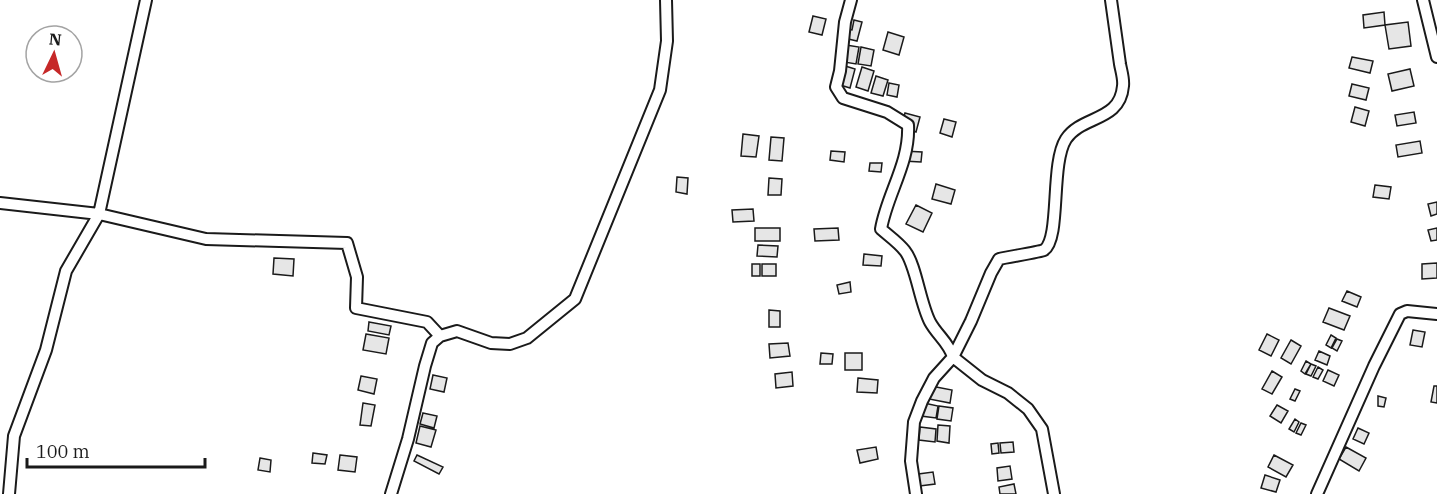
<svg xmlns="http://www.w3.org/2000/svg" width="1437" height="494" viewBox="0 0 1437 494" font-family="'IBM Plex Serif',serif">
	<style>
		.building { fill: #e6e6e6; stroke: #1a1a1a; stroke-width: 1.5 }
		.lines { fill: none; stroke-linecap: round; stroke-linejoin: round }
		.street-casing { stroke: #1a1a1a; stroke-width: 14 }
		.street { stroke: #fff; stroke-width: 10 }
	</style>
	<rect width="100%" height="100%" fill="#fff"/>
	<path class="building" d="M1384,12l1,13 -21,3 -1,-13z
		M813,16l13,3 -4,16 -13,-3z
		M854,20l8,2 -5,19 -13,-3 2,-9 6,1z
		M1408,22l3,24 -22,3 -4,-24z
		M888,32l16,5 -5,18 -16,-5z
		M846,45l13,2 -3,17 -12,-2z
		M861,47l13,3 -3,16 -13,-2z
		M1352,57l21,4 -3,12 -21,-5z
		M842,65l13,4 -5,19 -13,-4z
		M862,67l12,4 -6,20 -12,-4z
		M1410,69l4,17 -22,5 -4,-17z
		M876,76l12,4 -5,16 -12,-3z
		M889,83l10,2 -2,12 -10,-2z
		M1352,84l17,4 -3,12 -17,-4z
		M1355,107l14,4 -4,15 -14,-4z
		M1414,112l2,11 -19,3 -2,-11z
		M905,113l15,4 -4,15 -15,-5z
		M944,119l12,3 -4,15 -12,-4z
		M743,134l16,2 -3,21 -15,-1z
		M771,137l13,1 -2,23 -13,-1z
		M1420,141l2,12 -24,4 -2,-12z
		M831,151l14,1 -1,10 -14,-2z
		M904,151l18,1 -1,10 -18,-1z
		M870,163h12l-1,9 -12,-1z
		M677,177l11,1 -1,16 -11,-2z
		M769,178l13,1 -1,16h-13z
		M936,184l19,6 -4,14 -19,-5z
		M1375,185l16,2 -2,12 -16,-2z
		M1437,202v12l-6,2 -3,-12z
		M916,205l16,8 -9,19 -17,-8z
		M753,209l1,12 -21,1 -1,-12z
		M755,228h25v13h-25z
		M838,228l1,12 -24,1 -1,-12z
		M1437,228v12l-6,1 -3,-11z
		M758,245l20,1 -1,11 -20,-1z
		M864,254l18,2 -1,10 -18,-1z
		M274,258l20,1 -1,17 -20,-2z
		M1437,263v15l-15,1v-15z
		M752,264h8v12h-8z
		M762,264h14v12h-14z
		M850,282l1,10 -12,2 -2,-9z
		M1347,291l14,6 -4,10 -15,-6z
		M1329,308l21,8 -6,14 -21,-8z
		M769,310l11,1v16h-11z
		M369,322l22,4 -2,9 -21,-4z
		M1413,330l12,2 -3,15 -12,-2z
		M366,334l23,4 -3,16 -23,-4z
		M1267,334l12,6 -8,16 -12,-6z
		M1331,335l5,3 -5,10 -5,-3z
		M1337,339l5,2 -5,10 -5,-3z
		M1291,340l10,6 -10,18 -10,-6z
		M788,343l2,13 -20,2 -1,-14z
		M1319,351l11,5 -3,9 -12,-5z
		M821,353l12,1 -1,10h-12z
		M845,353h17v17h-17z
		M1306,361l5,3 -6,10 -4,-3z
		M1311,364l5,2 -5,10 -5,-2z
		M1318,367l5,3 -5,9 -5,-2z
		M1328,370l11,5 -5,11 -11,-5z
		M1272,371l10,6 -10,17 -10,-5z
		M792,372l1,14 -17,2 -1,-14z
		M433,375l14,3 -3,14 -14,-3z
		M361,376l16,3 -3,15 -16,-4z
		M858,378l20,2 -1,13 -20,-1z
		M931,386l21,4 -2,13 -21,-4z
		M1434,386h3v17l-6,-1z
		M1295,389l5,2 -5,10 -5,-2z
		M1378,396l8,2 -2,9 -6,-1z
		M363,403l12,2 -4,21 -11,-1z
		M924,403l14,3 -2,12 -15,-2z
		M1277,405l11,6 -7,12 -11,-7z
		M939,406l14,2 -2,13 -14,-2z
		M423,413l14,3 -3,12 -14,-4z
		M1295,419l4,3 -5,10 -5,-3z
		M1301,423l5,2 -5,10 -5,-2z
		M938,425l12,1 -1,17 -12,-2z
		M420,426l16,4 -5,17 -15,-4z
		M920,427l16,2 -1,13 -16,-2z
		M1358,428l11,5 -5,11 -11,-5z
		M1013,442l1,10 -13,1 -1,-10z
		M998,443l1,10 -7,1 -1,-10z
		M876,447l2,12 -18,4 -3,-13z
		M1346,447l20,11 -7,13 -20,-12z
		M313,453l14,2 -2,9 -13,-1z
		M340,455l17,2 -2,15 -17,-2z
		M417,455l26,12 -4,7 -25,-13z
		M1274,455l19,10 -7,12 -18,-10z
		M260,458l11,2 -1,12 -12,-2z
		M1010,466l2,13 -14,2 -1,-13z
		M933,472l2,12 -23,3 -1,-12z
		M1265,475l15,5 -4,12 -15,-4z
		M1014,484l2,10h-16l-1,-7z"/>
	<g class="lines">
		<g class="street-casing">
			<path id="street" d="M851,0l-6,22 -5,49 -4,16 7,11 44,14 21,13c2,38 -21,69 -27,104 8,7 18,14 24,22 11,14 15,52 25,71 7,13 19,21 23,35l-19,21 -12,23 -8,21 -3,39 5,33
				M1423,0l14,57
				M0,203l99,11 107,25 141,4 10,34 -1,31 71,14 13,14
				M9,494l5,-58 32,-86 20,-79 33,-57 47,-214
				M391,494l17,-55 17,-73 7,-23 8,-7 17,-5 34,12 19,1 17,-6 48,-39 85,-209 7,-49 -1,-41
				M1054,494l-12,-65 -14,-20 -20,-16 -26,-13 -29,-23 18,-36 20,-48 8,-14c8,-2 41,-7 45,-9 17,-12 6,-86 22,-111 16,-24 54,-17 57,-53 1,-7 -2,-16 -3,-22 -3,-22 -6,-43 -9,-64
				M1317,494l57,-128 26,-52 7,-3 30,3"/>
		</g>
		<use href="#street" class="street"/>
	</g>
	<g transform="translate(54 54) rotate(5)"><circle r="28" fill="#ffffff" stroke="#a3a3a3" stroke-width="1.5"/>
	<path d="M0-4.5L10 22L0 15L-10 22Z" fill="#c62828"/>
	<text y="-9" font-size="16" font-weight="bold" text-anchor="middle" fill="#1a1a1a">N</text>
	</g>
	<path d="M27 458v9h178v-9" fill="none" stroke="#1a1a1a" stroke-width="3"/>
	<text x="36" y="458" font-size="18" fill="#1a1a1a" stroke="#ffffff" stroke-width="4.5" paint-order="stroke">100 m</text>
</svg>
